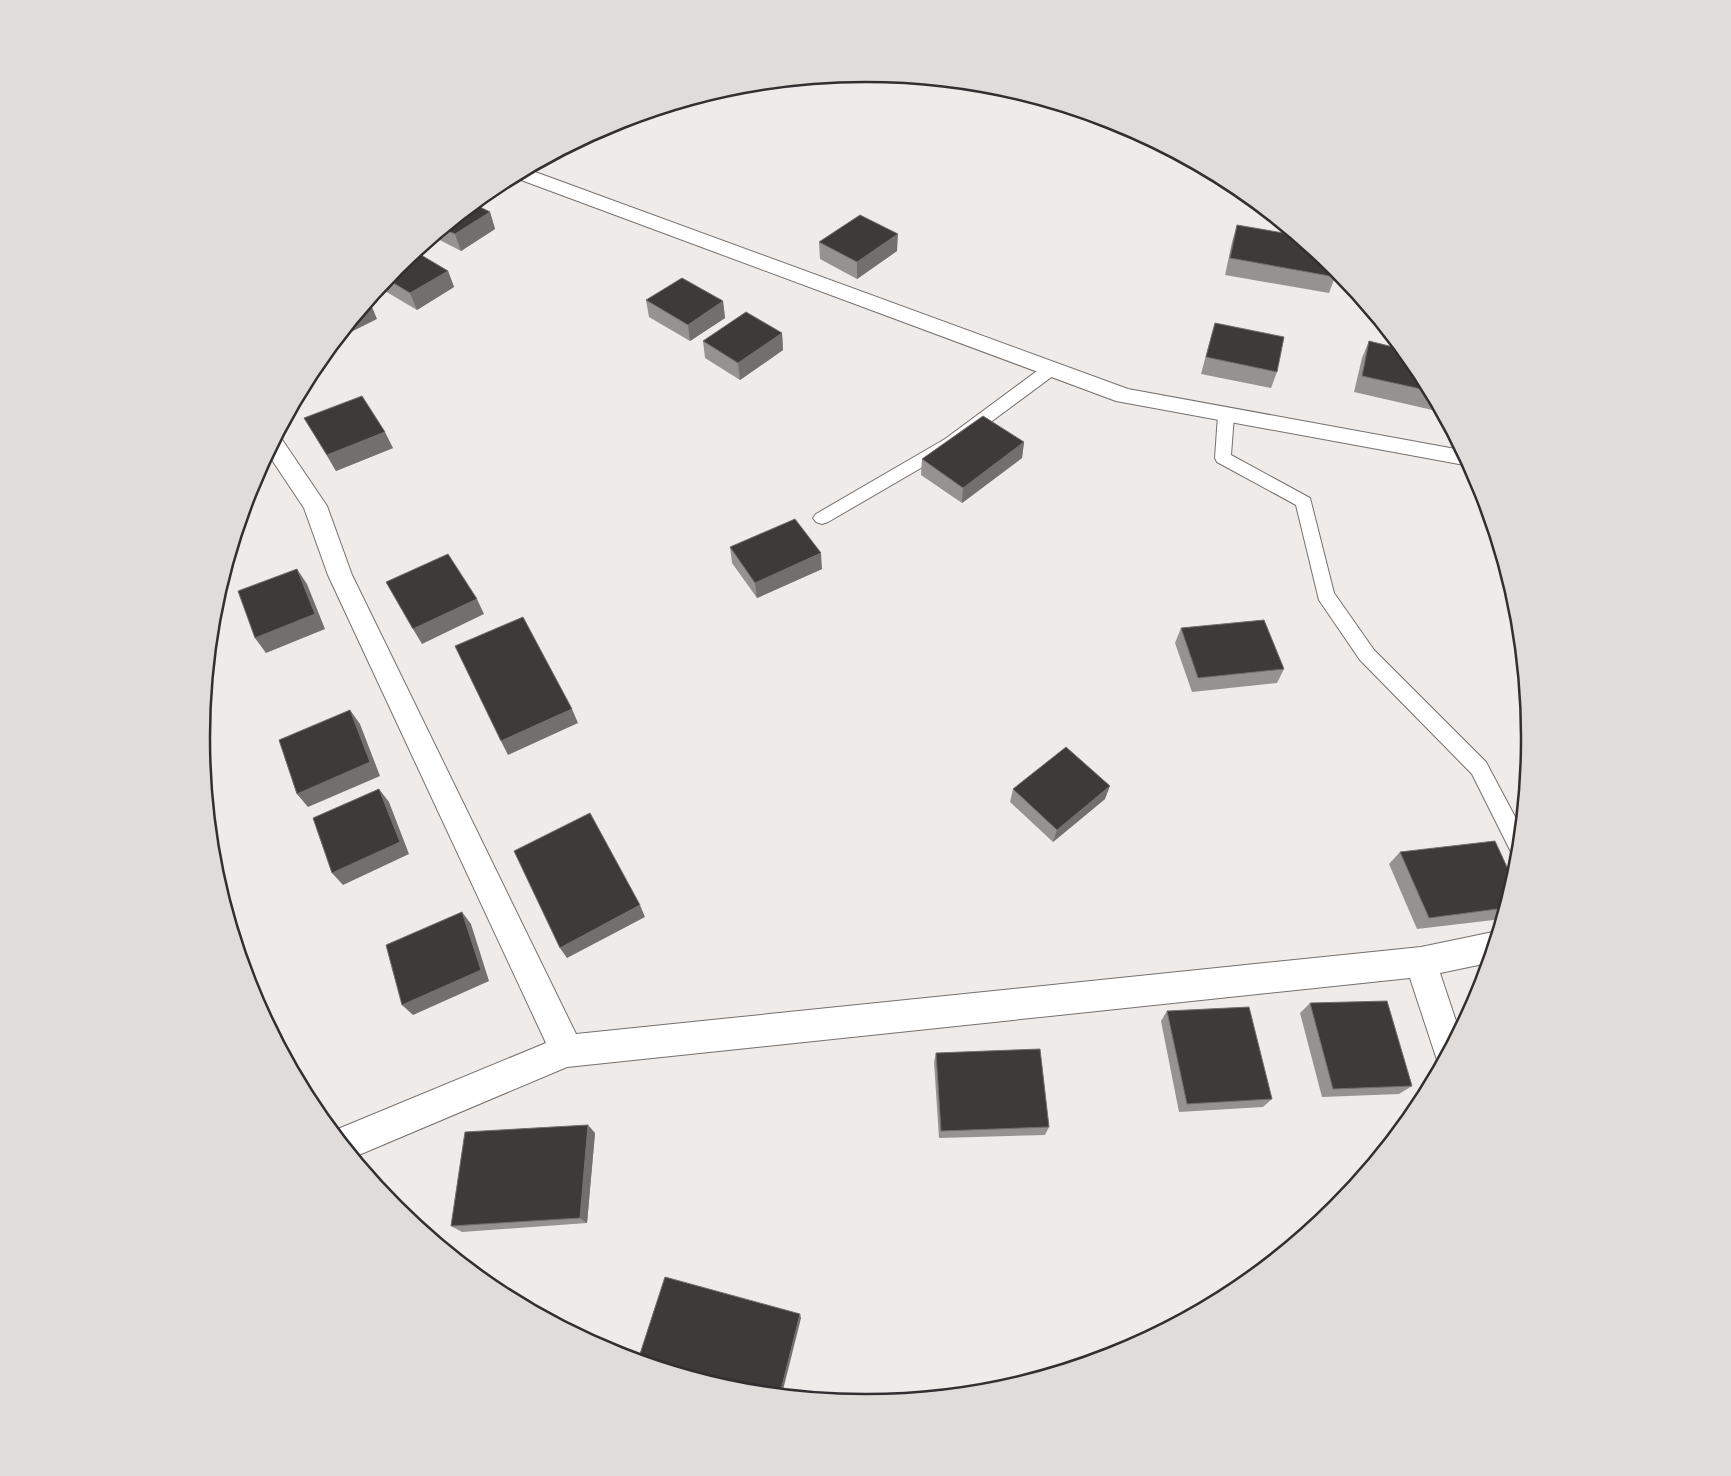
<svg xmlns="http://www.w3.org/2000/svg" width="1731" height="1476" viewBox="0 0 1731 1476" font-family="Quicksand,sans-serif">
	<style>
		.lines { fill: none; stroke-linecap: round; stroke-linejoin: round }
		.lane-casing { stroke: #74706e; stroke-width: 2 }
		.street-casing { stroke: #74706e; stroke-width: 2 }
		.lane { fill: #fff; fill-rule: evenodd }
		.street { fill: #fff; fill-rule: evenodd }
		.wall { fill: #969291 }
		.shaded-wall { fill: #726f6e }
		.building { fill: #3d3a39; stroke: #726f6e }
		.rim { fill: none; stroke: #312f2f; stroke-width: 2.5 }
	</style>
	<rect width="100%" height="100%" fill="#efebe9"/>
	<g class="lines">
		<g class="lane-casing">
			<path id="lane" d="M1051,364l6,1 2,4 -2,4 -100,74 -129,75 -6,2 -6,-2 -3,-4 3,-4 129,-75 100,-74z
				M1226,410l6,1 2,4 -3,40 79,43 24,95 40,57 112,112 35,66 -3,26 -7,-2 -39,-78 -112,-114 -41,-60 -23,-95 -79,-43 -2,-4 3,-43 2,-4z"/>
		</g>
		<g class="street-casing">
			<path id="street" d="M527,169l601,220 333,61 9,16 -354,-65 -603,-224z
				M277,437l4,1 46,68 25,69 224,459 845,-87 72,-15 4,2 -9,29 -48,10 19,57 -17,32 -5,-2 -27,-82 -843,89 -213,90 -21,-26 213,-88 -218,-468 -24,-67 -36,-54z"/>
		</g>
		<use href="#lane" class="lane"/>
		<use href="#street" class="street"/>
	</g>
	<path class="wall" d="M474,204l16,8 5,17 -34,22 -27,-14z
		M1237,225l98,52 -6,16 -104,-18 7,-33z
		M819,242l78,9 -40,28 -37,-20z
		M396,268l52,3 6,16 -37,23 -32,-19 -3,-6z
		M646,300l77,1 2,17 -35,23 -41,-24z
		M1215,323l62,49 -6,16 -70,-14 9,-34z
		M782,333l1,17 -43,30 -35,-22 -2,-17z
		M1369,341l49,28 23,43 -87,-20 8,-34z
		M304,418l89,30 -57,23z
		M1024,442l-2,16 -60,45 -41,-28 1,-16z
		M730,547l92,22 -65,29 -25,-35z
		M1181,628l103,41 -7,14 -85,9 -17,-49z
		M1013,789l92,10 -52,43 -43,-40z
		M1400,852l113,28 -11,39 -85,10 -28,-65z
		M1310,1003l102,83 -13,8 -77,3 -22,-84z
		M1167,1011l105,88 -9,8 -84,5 -18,-91z
		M936,1053l113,74 -4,8 -106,3 -5,-76z
		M595,1133l-8,90 -125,9 -11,-6z"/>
	<path class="shaded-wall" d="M490,212l5,17 -34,22 -6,-17z
		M898,234l-1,17 -40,28v-17z
		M448,271l6,16 -37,23 -7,-17z
		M723,301l2,17 -35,23 -2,-16z
		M370,302l7,17 -38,19 27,-34z
		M782,333l1,17 -43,30 -2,-17z
		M385,432l8,16 -57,23 -9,-16z
		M1024,442l-2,16 -60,45 1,-15z
		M821,553l1,16 -65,29 -2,-15z
		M297,569l10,15 18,45 -59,24 -11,-15z
		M477,599l7,15 -62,30 -9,-15z
		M572,709l6,14 -70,32 -7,-14z
		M350,710l10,14 20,52 -72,31 -11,-13z
		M1110,786l-5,13 -52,43 4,-12z
		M379,789l10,13 20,52 -66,31 -11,-12z
		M640,905l5,12 -78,41 -7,-10z
		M462,912l9,12 18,57 -76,34 -11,-10z
		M588,1125l7,8 -8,90 -7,-5z
		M800,1314l1,4 -19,76h-2z"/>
	<path class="building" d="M474,204l16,8 -35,22 -11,-5z
		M860,215l38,19 -41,28 -38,-20z
		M1237,225l58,10 40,34h1l-1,8 -105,-19z
		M416,252l32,19 -38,22 -23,-14 9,-11z
		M682,278l41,23 -35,24 -42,-25z
		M746,312l36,21 -44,30 -35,-22z
		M1215,323l69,14 -7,35 -71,-15z
		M1369,341l32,8 17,20 12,22 -68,-15z
		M362,396l23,36 -58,23 -23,-37z
		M983,416l41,26 -61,46 -41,-29z
		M795,519l26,34 -66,30 -25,-36z
		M448,554l29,45 -64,30 -27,-47z
		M297,569l18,45 -60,24 -17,-47z
		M523,617l49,92 -71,32 -46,-95z
		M1264,620l20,49 -86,9 -17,-50z
		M350,710l20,52 -73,32 -18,-54z
		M1066,747l44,39 -53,44 -44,-41z
		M379,789l21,53 -68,31 -19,-55z
		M590,813l50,92 -80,43 -46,-97z
		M1495,841l18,39 -8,28 -76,10 -29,-66z
		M462,912l19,58 -79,35 -16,-60z
		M1387,1001l25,85 -79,3 -23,-86z
		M1249,1007l23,92 -85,5 -20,-93z
		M1040,1049l9,78 -108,4 -5,-78z
		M588,1125l-8,93 -129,8 14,-94z
		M665,1277l135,37 -20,80 -44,-5 -98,-29z"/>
	<path d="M0 0H1731V1476H0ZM865 82H866A655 655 0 0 1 1521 737V739A655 655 0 0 1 866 1394H865A655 655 0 0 1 210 739V737A655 655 0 0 1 865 82Z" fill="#e0dcda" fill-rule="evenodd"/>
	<path class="rim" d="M865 82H866A655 655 0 0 1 1521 737V739A655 655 0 0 1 866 1394H865A655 655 0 0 1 210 739V737A655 655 0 0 1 865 82Z"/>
</svg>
